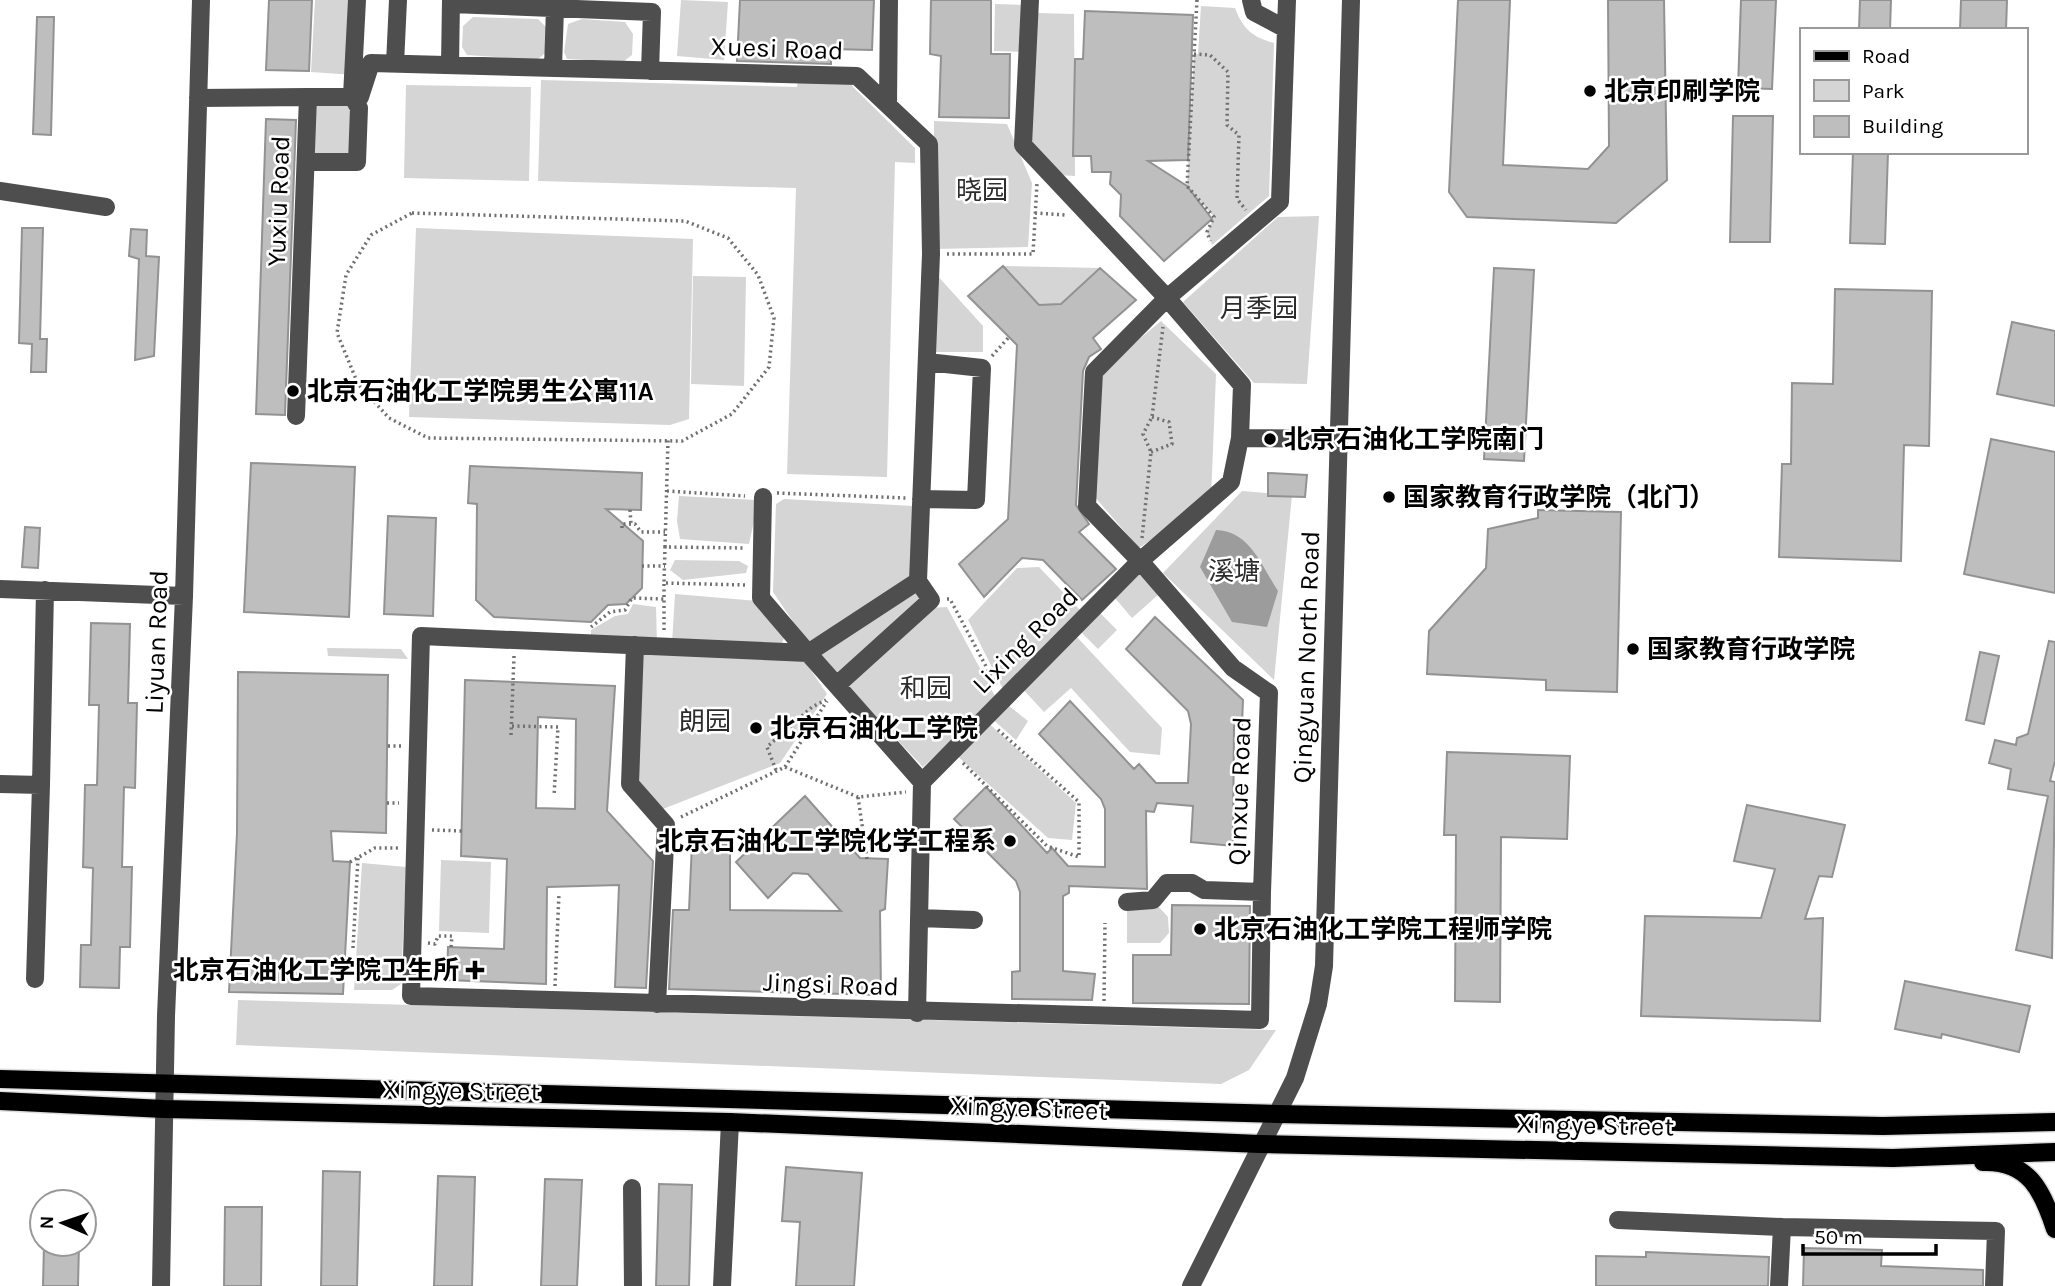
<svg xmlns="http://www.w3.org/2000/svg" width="2055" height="1286" viewBox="0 0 2055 1286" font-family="Karla,'Noto Sans SC',sans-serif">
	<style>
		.green { fill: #d5d5d5 }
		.water { fill: #9c9c9c }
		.building { fill: #bebebe; stroke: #929292; stroke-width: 2; fill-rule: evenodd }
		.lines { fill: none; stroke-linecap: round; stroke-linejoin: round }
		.major-casing { stroke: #dbdbdb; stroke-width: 21 }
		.path { stroke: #707070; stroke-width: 3.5; stroke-dasharray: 2 3.5; stroke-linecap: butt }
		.minor { stroke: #4e4e4e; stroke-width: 18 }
		.major { stroke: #000; stroke-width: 18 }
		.poi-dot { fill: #000; stroke: #fff; stroke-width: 2.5 }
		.labels { text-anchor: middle; stroke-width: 5; stroke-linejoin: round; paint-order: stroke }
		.street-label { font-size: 26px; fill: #000; stroke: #fff }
		.poi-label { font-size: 26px; font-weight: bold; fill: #000; stroke: #fff; text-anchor: start }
		.park-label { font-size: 26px; fill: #2c2c2c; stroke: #fff }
	</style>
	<rect width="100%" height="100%" fill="#fff"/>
	<path class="green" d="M315,0h43l-4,75 -43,-3z
		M681,0l47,2 -4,58 -47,-4z
		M995,4l30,1 -2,47 -29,-1z
		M1201,6l34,2c8,21 17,29 39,35l-5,153 -57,49 -5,-13 7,-15 -27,-31 7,-132h4z
		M1036,13l38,1 1,162 -16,-1 -30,-32z
		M473,17l65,2 11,11v20l-12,10 -70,-5 -5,-8 1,-21z
		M582,19l43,3 8,12 -1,21 -9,7 -56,-3 -3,-7 4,-28z
		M541,80l256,7 1,-7 50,2 67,66v15l-20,-1 -8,315 -100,-3 9,-286 -258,-7z
		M406,85l125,2 -2,94 -125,-3z
		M316,105h31l6,6 -2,48 -41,-6z
		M934,121l73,3 25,59 -4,64 -94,2z
		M1319,216l-12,168 -53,-1 -71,-81 95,-85z
		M416,228l277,11 -4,180 -19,6 -261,-8z
		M1003,266l97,2 -39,36 -22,1z
		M935,273l48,53v26h-49z
		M693,276l53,1 -2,109 -53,-2z
		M1161,321l55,53 -5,124 -72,50 -45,-52 7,-125z
		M1242,491l50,4 -18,185 -111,-107z
		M679,496l77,4 1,7 -8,37 -69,-5 -3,-18z
		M784,499l130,7 -4,71 -101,68 -36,-53 3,-88z
		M675,560l64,1 9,5 -2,7 -63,7 -13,-10z
		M1039,567l42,44 -77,80 -36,-71 49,-52z
		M1139,574l19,21 -26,23 -18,-21z
		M918,581l13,19 -94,85 -29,-32z
		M675,594l83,7 27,33 -3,10 -110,-1z
		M633,604l23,3 1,36 -66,-2v-11l24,-14 13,-2z
		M947,607l49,91 -73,69 -77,-81 83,-78z
		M1098,611l19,19 -19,19 -19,-19z
		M1075,635l87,93 -2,27 -30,-3 -59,-64 -27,24 -24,-26z
		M327,648l74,1 7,10 -80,-3z
		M641,653l163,7 23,34 -47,69 -117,46 -25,-27z
		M1004,702l24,19 -12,19 -25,-22z
		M985,720l91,83 -4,37 -24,-2 -93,-84z
		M441,860l50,2 -2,71 -50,-2z
		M362,863l44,4 -5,117 -9,6h-38z
		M1157,905l11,12 1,16 -9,10h-33v-37z
		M238,1000l1038,30 -27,40 -28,14 -985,-39z"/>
	<path class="water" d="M1216,530c34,1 45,35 62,61l-11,36 -35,-5 -32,-55z"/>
	<path class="building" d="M269,0h43l-3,71 -43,-1z
		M740,0h134l-2,50 -41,-1v15l-94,-3z
		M931,0h60v54h19l-1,64 -70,-1 2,-61 -11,-2z
		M1458,0h52l-7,165 85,4 21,-23 -1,-146h56l3,180 -51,43 -149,-6 -18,-25z
		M1741,0h35l-4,89 -34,-1z
		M1860,0h31l-1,30h-31z
		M1961,0h46l-1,30h-46z
		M1085,11l108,4 -5,145 -40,1 39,25 25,33 -48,42 -44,-45 1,-21 -11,-11 1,-12h-19l-1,-16h-18l2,-97h8z
		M37,17h17l-3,118 -18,-1z
		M1733,116h40l-3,126h-40z
		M266,119l30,1 -11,295 -29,-1z
		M1853,152h35l-3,92 -35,-1z
		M22,228h21l-3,111h7l-1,33h-15l1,-28 -13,-1z
		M131,229l16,1 -1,26 13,1 -5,99 -19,4 4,-101 -10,-3z
		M1003,266l36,39 22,-1 39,-36 36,32 -43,38 8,11 -12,8 -6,14 -7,134 13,19 -10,8 37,37 -34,31 -39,-40 -21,-2 -38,39 -25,-33 49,-45 9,-174 -49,-49z
		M1494,268l40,2 -10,191 -40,-2z
		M1835,289l97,2 -3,155 -25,-1 -3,116 -122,-4 3,-93h9l1,-81 41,1z
		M2012,322l43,9v75l-58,-12z
		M1991,439l64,13v141l-91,-19z
		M251,463l104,4 -6,150 -105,-5z
		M470,466l172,7 -1,37 -35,-1 37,32 -1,47 -16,16 -18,1 -17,17 -97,-5 -18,-17 1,-96 -9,-1z
		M1268,473l39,2 -2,22 -37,-1z
		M1538,510l83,2 -4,180 -71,-2v-10l-119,-6 2,-43 57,-63 2,-39 50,-11z
		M388,516l48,2 -3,98 -49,-2z
		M25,527l15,1 -2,40 -16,-1z
		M1155,617l88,83 -1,25 -8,1 -1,120 -42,-4 2,-36 -36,-3 -3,9 -8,-1 1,78 -78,-3v7l-6,3v75l32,3 -3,26 -80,-1v-27l8,-1v-79l-4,-11 -62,-62 32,-32 61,66 5,-5 16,18 37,1v-58l-4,-10 -62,-65 31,-33 64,68 5,-5 17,19h32l3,-59 -3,-13 -62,-62z
		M91,623l39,1 -2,79h9l-2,85 -11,-1 -2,80h10l-2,80h-10l-1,41 -39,-1 1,-42h10l2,-77 -10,-1 2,-82h12l2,-80h-10z
		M2049,641l6,1v119l-5,20 5,1 -3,176 -36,-8 32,-154 -40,-7 3,-20 -22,-6 6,-23 21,5 1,-7 11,-4z
		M1980,652l19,4 -15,68 -18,-4z
		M238,672l150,3 -2,158 -55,-2 2,30 17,1 -7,132 -114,-2 8,-159z
		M465,680l150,6 -8,125 46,50 -7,127 -31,-1 4,-102 -72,2 -1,97 -99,-4 1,-33 56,2 3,-90 -46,-3zM538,717l38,2 -1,90 -39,-1z
		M1447,752l123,4 -3,83 -66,-2 -1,165 -45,-1 1,-166h-12z
		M805,796l55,62 28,1 -3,50 -5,2 1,84 -212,-6 4,-79h16l3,-66 38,1v65l111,1 -33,-37 -15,-1 -25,25 -32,-36z
		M1747,805l98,20 -13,52 -13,-1 -14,43 18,-1 -3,103 -179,-5 4,-100 116,2 14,-49 -41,-8z
		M1172,905l78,1 -1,98 -116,-1v-48h38z
		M1905,981l125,25 -11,46 -77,-18 -1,4 -46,-9z
		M786,1167l76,6 -8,113h-58l4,-64 -18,-1z
		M323,1171l37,1 -3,114h-36z
		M438,1176l37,1 -3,109h-38z
		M545,1179l37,1 -5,106h-36z
		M659,1184l33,1 -3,101h-33z
		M225,1207h37l-1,79h-37z
		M44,1244h35l-1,42h-35z
		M1804,1248l78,2 -1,16 102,4v16h-180z
		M1646,1252l123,5 -1,29h-172v-30l50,1z"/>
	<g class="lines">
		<g class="major-casing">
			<path id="major" d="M0,1079l1277,35 606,12 172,-4
				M0,1101l164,8 566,13 530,22 633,14 162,-6
				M1983,1162c46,-2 60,30 72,67"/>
		</g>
		<path class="path" d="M1197,0l-10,186 27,31 -7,15 3,9
			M1194,54l16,1 18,17 -1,53 12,10 -2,64 9,11
			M412,213l273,8 43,17 30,37 16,43 -5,49 -37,47 -50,27 -254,-3 -39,-20 -31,-34 -21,-51 9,-58 25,-40z
			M1035,213l30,2
			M947,254h86l4,-71
			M992,356l17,-19
			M1151,452l21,-8 -3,-22 -17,-5
			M667,491l78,5
			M777,493l129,5
			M630,510l1,14
			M622,528v-4h13l6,8h24
			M1142,538l9,-86 -8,-18 9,-17 11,-90
			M665,547l3,-107
			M642,566h23
			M745,585l-81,-2 1,-36 81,1
			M947,599h3l46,86
			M591,627l19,-15 15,-2 7,-12 32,1
			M664,630v-47
			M512,726l46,1 -4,69
			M511,735l3,-79
			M388,746h15
			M963,763l84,83 32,11v-55l-83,-74
			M785,767l42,-66
			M776,770l-9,-23 45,-40 14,-7
			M387,803h12
			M681,817l104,-50 73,30
			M432,830l30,1
			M867,859l-9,-62 48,-5
			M350,862l25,-14h26
			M428,943l7,1 3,-8h14l-1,11
			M353,948l5,-90
			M555,986l4,-93
			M1104,1001l1,-78"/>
		<path class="minor" d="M1030,0l-7,145 144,153 113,-96 7,-202
			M1251,0l3,12 32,17
			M451,4l201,8 -2,59
			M395,64l3,-64
			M450,65l1,-65
			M553,68l2,-60
			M308,97h52l11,-34 486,13 72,68 2,110 -13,327
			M198,98l110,-1 -12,319
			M888,105l1,-105
			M306,162h51l2,-54 -7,-12 5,-96
			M0,191l106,16
			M1167,298l75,87 -2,53 -9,44 -91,79 -53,-55 7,-134z
			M1240,438l98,1
			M763,497l-2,101 47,55 -387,-17 -10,360 849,24 2,-128
			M921,499l55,1 6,-132 -55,-6
			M918,581l-110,72 114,129 218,-221 93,107 36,25 -7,199 -58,-2 -12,-7h-25l-14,17 -26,2
			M0,589l184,7
			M635,645l-5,139 36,41 -9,179
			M837,685l94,-85 -13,-19
			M0,784l41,1 4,-195
			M919,918l55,2
			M35,979l6,-194
			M917,1013l5,-231
			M632,1188l1,98
			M1618,1220l164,7 -3,59
			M1782,1227l214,4 -2,55
			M161,1286l5,-270 18,-420 17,-596
			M722,1286l8,-164
			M1191,1286l104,-208 23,-74 6,-38 27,-966"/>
		<use href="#major" class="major"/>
	</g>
	<g class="poi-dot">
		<circle cx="1590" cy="91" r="7"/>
		<circle cx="293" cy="391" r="7"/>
		<circle cx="1270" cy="439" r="7"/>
		<circle cx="1389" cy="497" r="7"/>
		<circle cx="1633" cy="649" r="7"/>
		<circle cx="756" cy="728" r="7"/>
		<circle cx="1010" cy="841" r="7"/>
		<circle cx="1200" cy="929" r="7"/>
		<path d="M471.5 959.5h7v7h7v7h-7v7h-7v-7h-7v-7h7z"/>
	</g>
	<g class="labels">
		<g class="street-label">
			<text transform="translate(777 48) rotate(2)" y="9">Xuesi Road</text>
			<text transform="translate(278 201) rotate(-88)" y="9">Yuxiu Road</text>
			<text transform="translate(1025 640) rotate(-45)" y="9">Lixing Road</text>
			<text transform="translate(156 642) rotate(-88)" y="9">Liyuan Road</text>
			<text transform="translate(1306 657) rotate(-88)" y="9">Qingyuan North Road</text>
			<text transform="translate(1239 791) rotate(-88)" y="9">Qinxue Road</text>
			<text transform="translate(831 984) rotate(2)" y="9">Jingsi Road</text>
			<text transform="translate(461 1090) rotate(1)" y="9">Xingye Street</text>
			<text transform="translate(1029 1108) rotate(2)" y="9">Xingye Street</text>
			<text transform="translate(1595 1125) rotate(1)" y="9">Xingye Street</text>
		</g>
		<g class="poi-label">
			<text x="1604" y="100">北京印刷学院</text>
			<text x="307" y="400">北京石油化工学院男生公寓11A</text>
			<text x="1284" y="448">北京石油化工学院南门</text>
			<text x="1403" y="506">国家教育行政学院（北门）</text>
			<text x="1647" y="658">国家教育行政学院</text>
			<text x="770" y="737">北京石油化工学院</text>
			<text x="996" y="850" text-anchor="end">北京石油化工学院化学工程系</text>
			<text x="1214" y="938">北京石油化工学院工程师学院</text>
			<text x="459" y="979" text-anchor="end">北京石油化工学院卫生所</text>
		</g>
		<g class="park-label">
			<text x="982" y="199">晓园</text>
			<text x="1259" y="317">月季园</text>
			<text x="1234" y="580">溪塘</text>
			<text x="926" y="697">和园</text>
			<text x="705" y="730">朗园</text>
		</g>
	</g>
	<rect x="1800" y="28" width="228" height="126" fill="#ffffff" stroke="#999999" stroke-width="2"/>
	<rect x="1814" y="51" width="35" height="10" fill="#000000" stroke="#999999" stroke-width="2"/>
	<text x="1862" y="63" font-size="21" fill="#000000">Road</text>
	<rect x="1814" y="80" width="35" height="21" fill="#d5d5d5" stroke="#999999" stroke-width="2"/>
	<text x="1862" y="98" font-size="21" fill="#000000">Park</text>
	<rect x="1814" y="116" width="35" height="21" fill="#bebebe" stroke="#999999" stroke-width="2"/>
	<text x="1862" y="133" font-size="21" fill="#000000">Building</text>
	<g transform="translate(63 1223) rotate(272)"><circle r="33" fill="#ffffff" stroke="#999999" stroke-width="2"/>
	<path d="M0-5L12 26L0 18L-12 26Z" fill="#000000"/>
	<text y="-10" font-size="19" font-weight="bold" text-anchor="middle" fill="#000000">N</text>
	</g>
	<path d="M1803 1244v10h133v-10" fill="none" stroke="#000000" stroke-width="3.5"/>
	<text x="1814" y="1244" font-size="21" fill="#000000" stroke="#ffffff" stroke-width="5" paint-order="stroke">50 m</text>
</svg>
